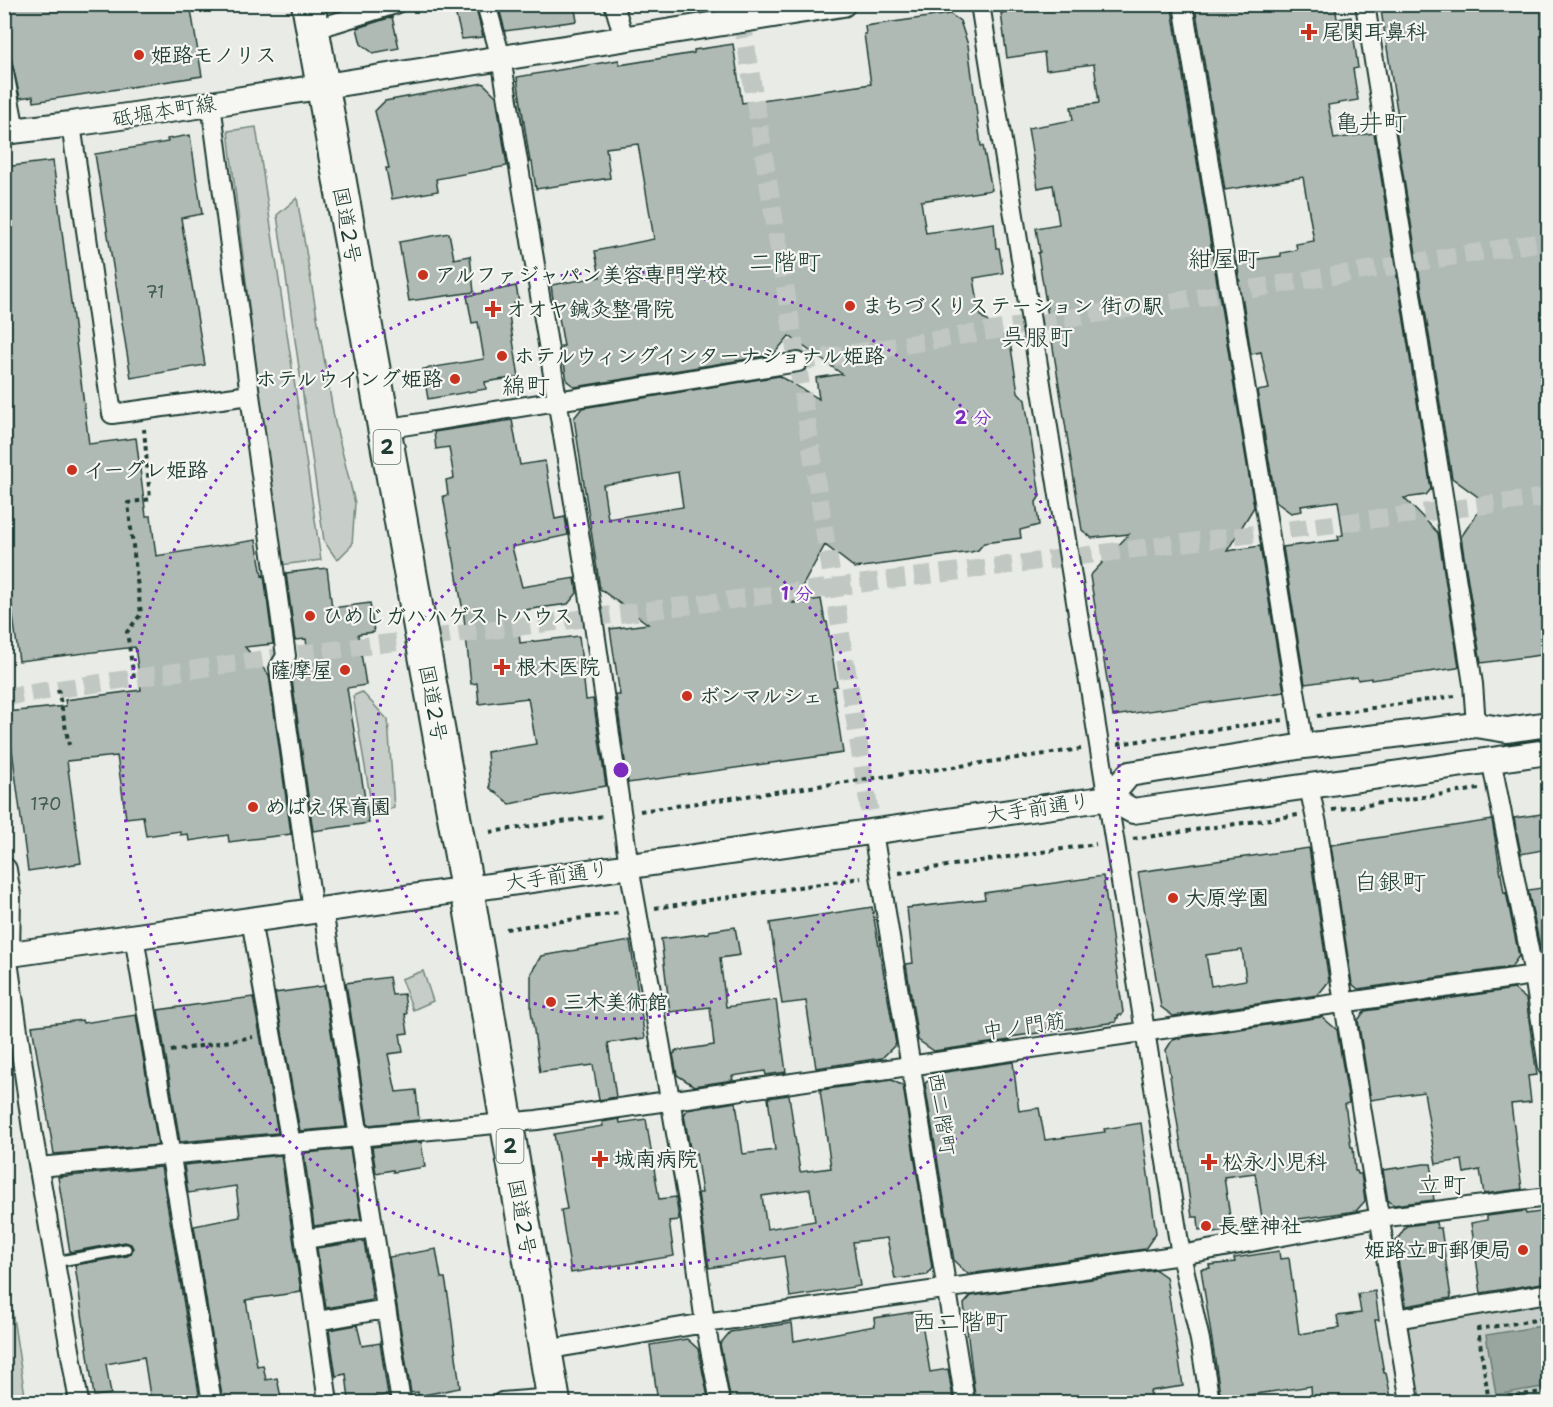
<svg xmlns="http://www.w3.org/2000/svg" width="1553" height="1407" viewBox="0 0 1553 1407" font-family="'Shantell Sans','Klee One',sans-serif">
	<style>
		.green { fill: #c7cec9; stroke: #73867e; stroke-width: 1.5 }
		.water { fill: #99a6a0; stroke: #687c75; stroke-width: 1.5 }
		.building { fill: #b0bab5; stroke: #1f3d34; stroke-width: 1.5; fill-rule: evenodd }
		.lines { fill: none; stroke-linecap: round; stroke-linejoin: round }
		.street-tunnel { stroke: #c1c8c3; stroke-width: 18; stroke-dasharray: 18 9; stroke-linecap: butt }
		.lane-casing { stroke: #1f3d34; stroke-width: 14 }
		.street-casing { stroke: #1f3d34; stroke-width: 22 }
		.secondary-casing { stroke: #1f3d34; stroke-width: 28 }
		.highway-casing { stroke: #1f3d34; stroke-width: 36 }
		.path { stroke: #1f3d34; stroke-width: 4; stroke-dasharray: 4.5 4.5; stroke-linecap: butt }
		.lane { stroke: #f6f6f2; stroke-width: 9 }
		.street { stroke: #f6f6f2; stroke-width: 18 }
		.secondary { stroke: #f6f6f2; stroke-width: 24 }
		.highway { stroke: #f6f6f2; stroke-width: 32 }
		.ring { fill: none; stroke: #7b2cbf; stroke-width: 3; stroke-dasharray: 3 6 }
		.poi-dot { fill: #c8321e; stroke: #f6f6f2; stroke-width: 2 }
		.labels { text-anchor: middle; stroke-width: 4.5; stroke-linejoin: round; paint-order: stroke }
		.number-label { font-size: 18px; fill: #435c54 }
		.shield { fill: #f6f6f2; stroke: #60746d; stroke-width: 1.5 }
		.shield-label { font-size: 20px; font-weight: bold; fill: #1f3d34 }
		.poi-label { font-size: 21px; font-weight: bold; fill: #1f3d34; stroke: #f6f6f2; text-anchor: start }
		.street-label { font-size: 21px; fill: #1f3d34; stroke: #f6f6f2 }
		.quarter-label { font-size: 24px; fill: #1f3d34; stroke: #f6f6f2 }
		.centre { fill: #7b2cbf; stroke: #f6f6f2; stroke-width: 3 }
		.ring-label { font-size: 18px; text-anchor: middle; font-weight: bold; fill: #7b2cbf; stroke: #f6f6f2; stroke-width: 4.5; stroke-linejoin: round; paint-order: stroke }
	</style>
	<rect width="100%" height="100%" fill="#e9ebe7"/>
	<filter id="ink" filterUnits="userSpaceOnUse"><feTurbulence type="fractalNoise" baseFrequency=".0167" numOctaves="2"/><feDisplacementMap in="SourceGraphic" scale="12" xChannelSelector="R" yChannelSelector="G"/><feConvolveMatrix kernelMatrix="1 2 1 2 8 2 1 2 1" color-interpolation-filters="sRGB"/></filter>
	<g filter="url(#ink)">
		<path class="green" d="M256,127l65,433 -41,5 -52,-434z
			M297,198l38,225 20,80 -3,42 -15,15 -13,-19 -47,-326z
			M362,692l26,28 6,88 -21,6 -20,-118z
			M423,971l10,30 -20,9 -12,-31z
			M4,1265h1l21,137h-21z
			M1548,1302v100h-129l-11,-76z"/>
		<path class="water" d="M1548,1325v61l-52,9 -10,-60z"/>
		<path class="building" d="M4,4h138v5l26,-5h22l12,72 -168,26 -1,-6 -13,2 -16,-72z
			M453,4h22l8,33 -21,2z
			M498,4h76l3,17 -72,10z
			M1008,4h162l1,5h1l82,498 -27,44 33,-5 24,146 -171,24 -23,-140 39,-42 -37,4 -10,-8 -44,-277 2,-1 -4,-24 23,-4 -6,-39 -15,3 -10,-60 45,-8 -2,-13 28,-4 -5,-39 -48,6 -2,-18 -37,6 -6,-45 8,-1z
			M1204,4h67l1,5 35,-5h28l2,15 14,-2 7,51 -5,1 5,31 -30,5 6,34 40,-6 57,356 -5,6 -22,3 34,35 21,134 -2,1 -86,12v-2l-13,2 -1,-3 -52,7 -22,-137 56,-7 -1,-4 5,-1 -5,-34 -37,5 1,5 -11,2 -15,-11 -19,-111 12,-2 -8,-37 -10,2 -14,-92 44,-6v-3l16,-3 -1,-6 18,-3 -11,-64 -78,13 -30,-184z
			M1380,4h168v650l-67,9 -20,-126 24,-35 -33,-24 -56,-348 4,-1z
			M950,14l10,7 8,24 13,101h2l9,44 -71,11 5,32 68,-10 2,25h3l4,25 -29,5 6,37 30,27 8,50 7,8 15,96 -4,6 3,23 -19,5 1,8 -37,5 -6,7 -7,2 -116,16 -30,-23 -32,58 28,-4 4,23h2l10,64 -4,1 10,66 -215,30 -12,-88h4l-10,-66 38,-5 -48,-35 -26,-171 8,-10 197,-32 40,23 -3,-21 26,-4 -53,-38 -16,19 -198,32 -8,-6 -6,-35h3l-7,-40h-3l-3,-21 49,-8 -5,-26 59,-12 -5,-30 -11,-65 -32,4 4,30 -74,11 -4,-27h-2l-13,-85 102,-17v5l75,-12v-3l39,-6 9,59 129,-19 -7,-50h2l-1,-8zM678,472l5,35 -75,12 -5,-34z
			M392,17l7,31 -26,5 -12,-9 -4,-16z
			M483,83l13,13 11,70 -71,13 2,12 -46,8 -6,-31h3l-14,-57 10,-10z
			M190,135l12,79 -21,4 24,147 -74,13 -36,-224 73,-12 -1,-3z
			M53,161l36,283 47,-6 10,78h5l5,40 100,-16 6,36 2,-1 9,69 -28,3 24,28 22,159 -62,8 -1,-7 -39,6 -1,-7 -8,1v-4l-34,5 -3,-20 -17,2 -9,-62 -50,5 14,102 -53,8 -21,-159 59,-6 -1,-6 76,-10 -6,-43 -116,14 -15,-113v-381z
			M449,233l5,26 16,-3 4,36 -65,9 -10,-59z
			M516,286l3,16 -5,1 3,11 -8,2 10,61 -34,5 1,7 -58,10 -5,-30 61,-10 -6,-37 -6,1 -5,-27z
			M512,420l8,45 25,-4 10,58 10,-2 3,18 -56,12 10,40 53,-9 2,15 -9,11 -51,7 3,32 59,-7 7,64 7,-1 13,87 -64,11 -32,7 -20,-16 -3,-36 49,-8 -8,-46 -49,6 -2,-21 -6,1 -7,-67 -21,-121 5,-1 -2,-15 8,-2 -5,-31 -13,2 -2,-17z
			M327,568l5,40 38,-5 4,29 -16,2 8,51 -19,3 22,135 -56,8 -22,-158 19,-5 -4,-29 -11,1 -9,-67z
			M1548,813v36l-27,5 -7,-36z
			M1492,820l12,73 2,-1 13,64 -8,11 -153,22 -6,-5 -21,-139z
			M1309,848l20,133 -11,14 -145,21 -12,-9 -23,-135zM1242,950l4,30 -35,6 -5,-31z
			M1103,876l20,136 -1,3h-4v3h-2v4l-106,15v3l-76,11 -16,-11 -12,-76 7,-1 -6,-55 78,-9 -1,-6z
			M1548,887v68l-7,-4 -13,-61z
			M872,907l24,137 -14,14 -66,10 -10,-67 -24,3 -12,-81z
			M735,927l5,28 -20,3 6,49 50,-7 10,72 -20,3 -1,-4 -33,5 1,4 -39,6 -17,-11 -4,-21 2,-1v-2l39,-6 -4,-38 -40,5 -9,-73 48,-6v-2z
			M630,941l15,97 -37,5 8,54 -17,3 -6,-35 -53,7 -9,-62v-37l10,-17z
			M389,977l3,18 12,-1 3,20h-2l3,19 -8,1 3,18 -15,2 8,38 20,-2 3,30 -51,5 -22,-142z
			M324,986l22,141 -46,4 -25,-138z
			M1514,989l12,10 11,76 -9,1 3,26 -20,2 11,85 -38,5 -4,-24 -16,3 -2,-13 -26,4 -12,-72 -53,8 -13,-80 7,-9z
			M253,997l25,136 -98,9 -22,-132z
			M136,1015l22,130 -104,9 -22,-128 50,-6 1,3z
			M1322,1017l15,13 12,73 -4,1 6,43h2l2,24h2l1,3h3l4,27 -9,10 -93,13 -8,-51 -31,4 8,53 -17,3 -1,-5 -15,2 -1,-13h-6l-9,-65h-1l-16,-102 7,-11z
			M1013,1062l6,49 20,-3 6,32 60,-8 -1,-3 37,-6 15,110 -11,16 -177,25 -14,-13 -29,-177 8,-10z
			M892,1080l11,6 29,182 -5,7 -32,4 -8,-41 -34,4 7,44 -70,11 -6,-41 -75,12 -11,-75h4l-6,-40 -5,1 -7,-39 3,-5 49,-8 7,52 32,-4 -7,-52 21,-3 11,77 31,-4 -11,-78zM810,1189l5,32 -48,8 -5,-33z
			M619,1119l1,4 26,-4 13,80 17,-2 3,23 -10,1 5,35 -103,17 -10,-63 6,-1 -13,-75 49,-8 -1,-4z
			M421,1142l4,25 -32,5v-2l-17,3 -4,-26z
			M350,1149l11,70 -47,7 -10,-73z
			M281,1155l20,137 -55,8 11,66 6,-1 3,15 11,-2 5,24h-59l-29,-176 46,-9 -4,-31 -48,7 -4,-28z
			M1424,1164h7l5,30h-3l1,6 -40,5 -6,-4 -5,-31z
			M161,1167l39,233 -16,2h-33l-7,-45 -38,7 5,30 -17,2 -19,-131 52,-9 4,-2 2,-6 -2,-4 -6,-2 -55,10 -12,-75z
			M1525,1211l1,3 22,-3v71l-67,11 -10,-70 16,-3v-4z
			M1436,1222l1,6h4l10,70 -45,8 -11,-63 11,-17z
			M364,1241l9,59 -47,8 -9,-60z
			M436,1249l5,29h4l4,23 11,87 -42,8v-4l-7,1 -22,-136z
			M1279,1251l1,8 9,-1 10,76 40,-6 -2,-12 24,-3 -3,-19 17,-3 4,29h-4l9,53h2l6,29h-80l-1,-16 -90,13 -20,-130 9,-1 -1,-3 26,-3 -1,-4z
			M1156,1270l10,7 17,109 -33,5 2,11h-26l-1,-3 -23,3h-100l-1,-6 -21,4 -1,-4h-4l-11,-92 7,-8z
			M920,1311l10,61 18,-3 5,30 -21,3h-201l-11,-58 10,-12 62,-9 2,18 81,-15 -1,-8z
			M357,1325l5,21 18,-3 8,52 -39,5 -3,-26 -10,2 -7,-46z
			M687,1339l11,10 11,53h-51l-8,-57z"/>
		<g class="lines">
			<path class="street-tunnel" d="M742,20l131,812
				M798,362l750,-121
				M4,697l282,-41 1262,-159"/>
			<g class="lane-casing">
				<path id="lane" d="M55,1262l71,-13"/>
			</g>
			<g class="street-casing">
				<path id="street" d="M486,4l15,54 92,560 36,248 60,341 16,116 15,79
					M614,4l10,34
					M980,4l201,1251 19,85 10,62
					M1183,4l121,742
					M1365,4l108,680 3,41
					M312,30l84,-26
					M4,73l11,57
					M71,124l41,290 138,-19 -39,-291
					M250,395l36,261 -7,12 34,243
					M384,429l414,-67
					M1491,759l43,216 14,92
					M1309,787l8,37 27,180 66,398
					M873,832l92,570
					M323,910l78,492
					M251,920l40,224 37,258
					M134,936l78,466
					M7,954l25,175 47,273
					M39,1167l498,-47 1011,-147
					M305,1239l68,-11
					M1396,1319l152,-26
					M317,1321l69,-12
					M545,1350l160,-27 476,-68 198,-37 169,-21
					M502,1402l51,-4"/>
			</g>
			<g class="secondary-casing">
				<path id="secondary" d="M4,132l67,-8 140,-20 632,-100
					M1109,798l20,-24 175,-28 172,-21 31,5 41,-6
					M4,870l4,25 -1,59
					M4,955l1105,-157 24,13 415,-59"/>
			</g>
			<g class="highway-casing">
				<path id="highway" d="M308,4l159,885 87,513"/>
			</g>
			<path class="path" d="M134,678l-7,-46 14,-18 -13,-111 22,-4 -6,-70
				M58,689l11,56
				M1317,716l138,-20
				M1118,744l165,-24
				M1332,810l147,-21
				M640,811l441,-62
				M490,832l113,-16
				M1133,839l165,-24
				M899,873l197,-29
				M655,908l206,-30
				M506,929l112,-16
				M171,1051l82,-14
				M4,1133h1
				M4,1376l5,26
				M1489,1400l59,-9
				M1489,1402l-11,-73 70,-11"/>
			<use href="#lane" class="lane"/>
			<use href="#street" class="street"/>
			<use href="#secondary" class="secondary"/>
			<use href="#highway" class="highway"/>
		</g>
	</g>
	<g class="ring">
		<circle cx="621" cy="770" r="249"/>
		<circle cx="621" cy="770" r="498"/>
	</g>
	<g class="poi-dot">
		<path d="M1306 23h6v6h6v6h-6v6h-6v-6h-6v-6h6z"/>
		<circle cx="139" cy="55" r="6"/>
		<circle cx="423" cy="275" r="6"/>
		<circle cx="850" cy="306" r="6"/>
		<path d="M490 300h6v6h6v6h-6v6h-6v-6h-6v-6h6z"/>
		<circle cx="502" cy="356" r="6"/>
		<circle cx="455" cy="379" r="6"/>
		<circle cx="72" cy="470" r="6"/>
		<circle cx="310" cy="616" r="6"/>
		<path d="M499 658h6v6h6v6h-6v6h-6v-6h-6v-6h6z"/>
		<circle cx="345" cy="670" r="6"/>
		<circle cx="687" cy="696" r="6"/>
		<circle cx="253" cy="807" r="6"/>
		<circle cx="1173" cy="898" r="6"/>
		<circle cx="551" cy="1002" r="6"/>
		<path d="M597 1150h6v6h6v6h-6v6h-6v-6h-6v-6h6z"/>
		<path d="M1206 1153h6v6h6v6h-6v6h-6v-6h-6v-6h6z"/>
		<circle cx="1206" cy="1226" r="6"/>
		<circle cx="1523" cy="1250" r="6"/>
	</g>
	<g class="labels">
		<g class="number-label">
			<text x="155" y="298">71</text>
			<text x="46" y="810">170</text>
		</g>
		<g class="shield">
			<rect x="373.5" y="430" width="27" height="34" rx="4.5"/>
			<rect x="496.5" y="1129" width="27" height="34" rx="4.5"/>
		</g>
		<g class="shield-label">
			<text x="387" y="454">2</text>
			<text x="510" y="1153">2</text>
		</g>
		<g class="poi-label">
			<text x="1322" y="39">尾関耳鼻科</text>
			<text x="151" y="62">姫路モノリス</text>
			<text x="435" y="282">アルファジャパン美容専門学校</text>
			<text x="862" y="313">まちづくりステーション 街の駅</text>
			<text x="506" y="316">オオヤ鍼灸整骨院</text>
			<text x="514" y="363">ホテルウィングインターナショナル姫路</text>
			<text x="443" y="386" text-anchor="end">ホテルウイング姫路</text>
			<text x="84" y="477">イーグレ姫路</text>
			<text x="322" y="623">ひめじガハハゲストハウス</text>
			<text x="516" y="674">根木医院</text>
			<text x="333" y="677" text-anchor="end">薩摩屋</text>
			<text x="699" y="703">ボンマルシェ</text>
			<text x="265" y="814">めばえ保育園</text>
			<text x="1185" y="905">大原学園</text>
			<text x="563" y="1009">三木美術館</text>
			<text x="614" y="1166">城南病院</text>
			<text x="1222" y="1169">松永小児科</text>
			<text x="1218" y="1233">長壁神社</text>
			<text x="1511" y="1257" text-anchor="end">姫路立町郵便局</text>
		</g>
		<g class="street-label">
			<text transform="translate(164 111) rotate(-9)" y="7">砥堀本町線</text>
			<text transform="translate(347 225) rotate(80)" y="7">国道2号</text>
			<text transform="translate(433 703) rotate(80)" y="7">国道2号</text>
			<text transform="translate(1038 808) rotate(-8)" y="7">大手前通り</text>
			<text transform="translate(557 876) rotate(-8)" y="7">大手前通り</text>
			<text transform="translate(1024 1026) rotate(-8)" y="7">中ノ門筋</text>
			<text transform="translate(942 1114) rotate(81)" y="7">西二階町</text>
			<text transform="translate(522 1217) rotate(80)" y="7">国道2号</text>
		</g>
		<g class="quarter-label">
			<text x="1371" y="131">亀井町</text>
			<text x="1224" y="267">紺屋町</text>
			<text x="785" y="270">二階町</text>
			<text x="1037" y="345">呉服町</text>
			<text x="526" y="394">綿町</text>
			<text x="1390" y="890">白銀町</text>
			<text x="1442" y="1193">立町</text>
			<text x="960" y="1330">西二階町</text>
		</g>
	</g>
	<circle cx="621" cy="770" r="9" class="centre"/>
	<g class="ring-label">
		<text x="973" y="424">2 分</text>
		<text x="797" y="600">1 分</text>
	</g>
	<rect width="1553" height="1407" fill="none" stroke="#f6f6f2" stroke-width="24"/>
	<rect x="12" y="12" width="1529" height="1383" fill="none" stroke="#1f3d34" stroke-width="2" filter="url(#ink)"/>
</svg>
